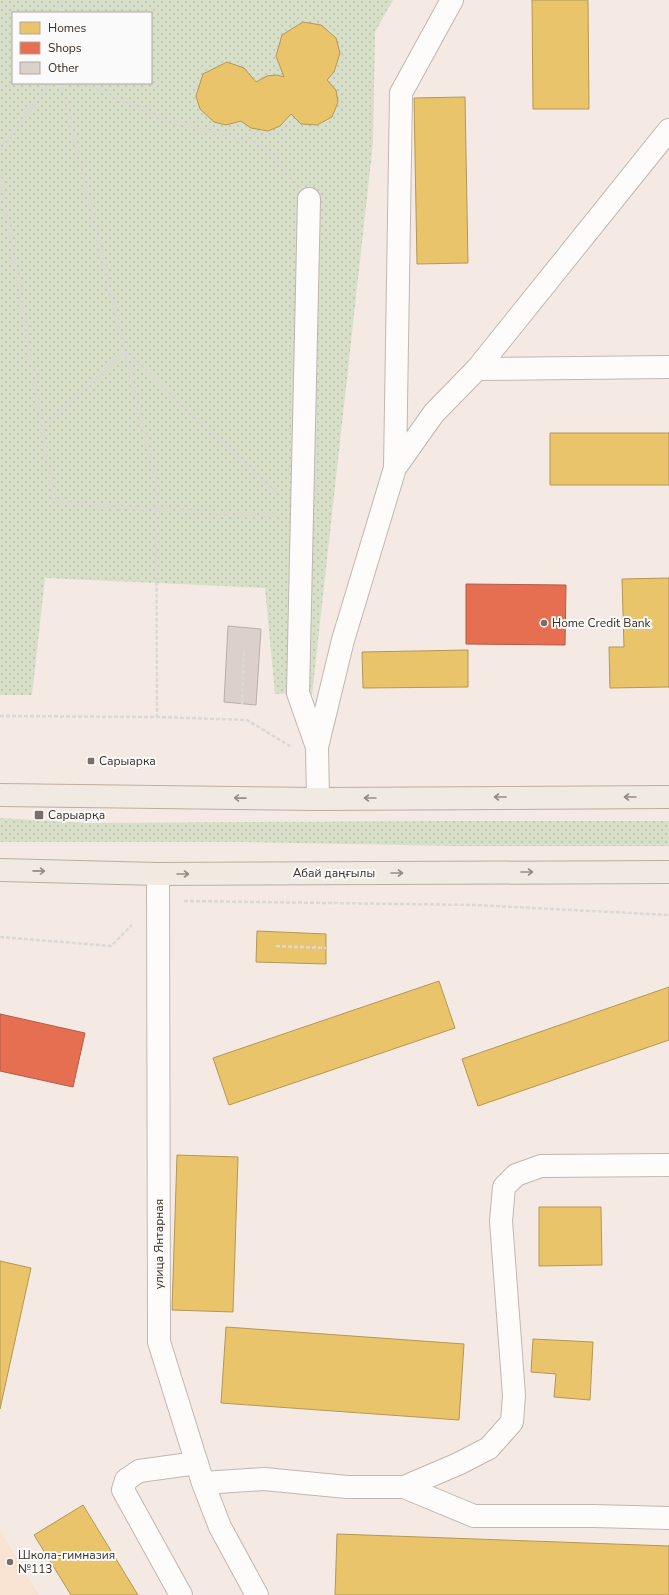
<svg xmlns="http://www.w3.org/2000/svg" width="669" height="1595" viewBox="0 0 669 1595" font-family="'Nunito Sans',sans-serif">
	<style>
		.built { fill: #f8e3d3 }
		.green { fill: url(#green-dots); fill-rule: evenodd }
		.homes { fill: #e9c46a; stroke: #b49755 }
		.shops { fill: #e76f51; stroke: #b35b44 }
		.building { fill: #dcd1ca; stroke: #b9afa8 }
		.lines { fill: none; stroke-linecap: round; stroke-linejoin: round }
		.minor-casing { stroke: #c1b7b0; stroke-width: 24 }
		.major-casing { stroke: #bcae9e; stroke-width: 24 }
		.path { stroke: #dbd8d6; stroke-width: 2.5; stroke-dasharray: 4 2; stroke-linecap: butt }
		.minor { stroke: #fdfcfb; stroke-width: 22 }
		.major { stroke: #f1eae2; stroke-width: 22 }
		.oneway { stroke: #958c83 }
		.poi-dot { fill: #7a6f67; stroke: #fafafa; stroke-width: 1.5 }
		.labels { text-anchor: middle; stroke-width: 4; stroke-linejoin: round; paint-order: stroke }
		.poi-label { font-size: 12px; fill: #392d24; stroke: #fafafa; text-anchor: start }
		.street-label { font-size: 12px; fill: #392d24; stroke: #fafafa }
	</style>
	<defs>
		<pattern id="green-dots" width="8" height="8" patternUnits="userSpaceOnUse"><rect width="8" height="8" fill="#d7dfc8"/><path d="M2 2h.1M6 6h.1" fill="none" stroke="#b9c0ac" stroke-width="1.8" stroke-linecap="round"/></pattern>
	</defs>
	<rect width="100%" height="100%" fill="#f4eae3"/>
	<path class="built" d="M0,1530l39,65h-39z"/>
	<path class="green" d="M0,0h393l-18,32 -2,111 -61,552 -14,-2 -23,1 -10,-106 -220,-10 -13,117h-32zM13,13h138v70h-138z
		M0,818l89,5 361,-2h219v25h-214l-213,-4h-242z"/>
	<path class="homes" d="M532,0h56l1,109h-56z
		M303,22l18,3 15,13 4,15 -6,19 -7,8 9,10 2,12 -6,15 -15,8 -16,-1 -10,-10 -11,12 -12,5 -17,-3 -10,-7 -15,4 -12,-3 -14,-13 -4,-13 7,-22 24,-12 17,6 12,14 11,-6 10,-1 7,2 -8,-21 6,-21z
		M465,97l3,166 -51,1 -3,-166z
		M550,433h119v52h-119z
		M669,578v109l-59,1 -1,-41h15l-2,-68z
		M468,650v37l-105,1 -1,-36z
		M257,931l69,3v30l-70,-2z
		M439,981l16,47 -226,77 -16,-47z
		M669,987v53l-191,66 -16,-47z
		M177,1155l61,2 -5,155 -61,-2z
		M539,1207h62l1,58 -63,1z
		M0,1261l31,7 -31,141z
		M226,1327l238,17 -5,76 -238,-17z
		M533,1339l60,3 -3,58 -36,-3 2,-23 -25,-2z
		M83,1505l55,90h-67l-37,-60z
		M337,1534l332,12v49h-334z"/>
	<path class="shops" d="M466,584l100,1 -1,60 -99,-1z
		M0,1014l85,19 -12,54 -73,-16z"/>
	<path class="building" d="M228,626l33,3 -5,76 -32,-3z"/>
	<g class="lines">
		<g class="minor-casing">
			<path id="minor" d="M309,199l-11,494 19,54
				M477,369l192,-2
				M395,468l6,-375 51,-93
				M318,799l-1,-52 26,-107 52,-172 39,-55 43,-44 192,-239
				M158,874l1,468 44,141 17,44 37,68
				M203,1483l61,-4 83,8h57l54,-23 31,-16 23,-26 2,-27 -13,-174 3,-34 12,-12 25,-9 128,-1
				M404,1487l70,29h120l75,2
				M181,1595l-58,-105 3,-10 13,-9 58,-8"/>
		</g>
		<g class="major-casing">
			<path id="major" d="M0,795l318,4 351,-2
				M0,870l158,4 511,-2"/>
		</g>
		<path class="path" d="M59,13v-13
			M61,83l95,399 1,235
			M84,83l80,36 99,27 30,34
			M0,150l50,-67
			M0,172l54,330 102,8 121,5
			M42,428l83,-76 152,141
			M242,704l2,-54
			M0,716l157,1 90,3 43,26
			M184,901l291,4 194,10
			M0,937l111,9 21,-21
			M276,946l50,2"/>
		<use href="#minor" class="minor"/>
		<use href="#major" class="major"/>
	</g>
	<defs><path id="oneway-shaft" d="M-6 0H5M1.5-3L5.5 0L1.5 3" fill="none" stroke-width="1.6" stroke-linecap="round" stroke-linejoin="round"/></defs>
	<g class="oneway">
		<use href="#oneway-shaft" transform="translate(500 797) rotate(-180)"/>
		<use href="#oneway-shaft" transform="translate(630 797) rotate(180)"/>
		<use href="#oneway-shaft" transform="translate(240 798) rotate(-179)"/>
		<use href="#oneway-shaft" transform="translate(370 798) rotate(180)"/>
		<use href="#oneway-shaft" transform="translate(39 871) rotate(1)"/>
		<use href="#oneway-shaft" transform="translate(527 872)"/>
		<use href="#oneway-shaft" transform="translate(397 873)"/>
		<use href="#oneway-shaft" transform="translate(183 874)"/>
	</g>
	<g class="poi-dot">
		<circle cx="544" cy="623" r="4"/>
		<rect x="87" y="757" width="8" height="8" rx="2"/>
		<rect x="34" y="810" width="10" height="10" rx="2"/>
		<circle cx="10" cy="1562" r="4"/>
	</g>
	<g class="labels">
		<g class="poi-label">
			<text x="552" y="627">Home Credit Bank</text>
			<text x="99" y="765">Сарыарка</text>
			<text x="48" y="819">Сарыарқа</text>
			<text x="18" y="1559">Школа-гимназия<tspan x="18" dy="14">№113</tspan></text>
		</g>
		<g class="street-label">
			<text x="334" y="877">Абай даңғылы</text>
			<text transform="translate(159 1244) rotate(-90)" y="4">улица Янтарная</text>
		</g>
	</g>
	<rect x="12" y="12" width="140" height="72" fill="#fafafa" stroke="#ada8a4"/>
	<rect x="20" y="22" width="20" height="12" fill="#e9c46a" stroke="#ada8a4"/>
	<text x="48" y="32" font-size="12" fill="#392d24">Homes</text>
	<rect x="20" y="42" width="20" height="12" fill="#e76f51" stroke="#ada8a4"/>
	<text x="48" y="52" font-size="12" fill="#392d24">Shops</text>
	<rect x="20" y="62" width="20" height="12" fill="#dcd1ca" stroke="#ada8a4"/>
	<text x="48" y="72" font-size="12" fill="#392d24">Other</text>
</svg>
